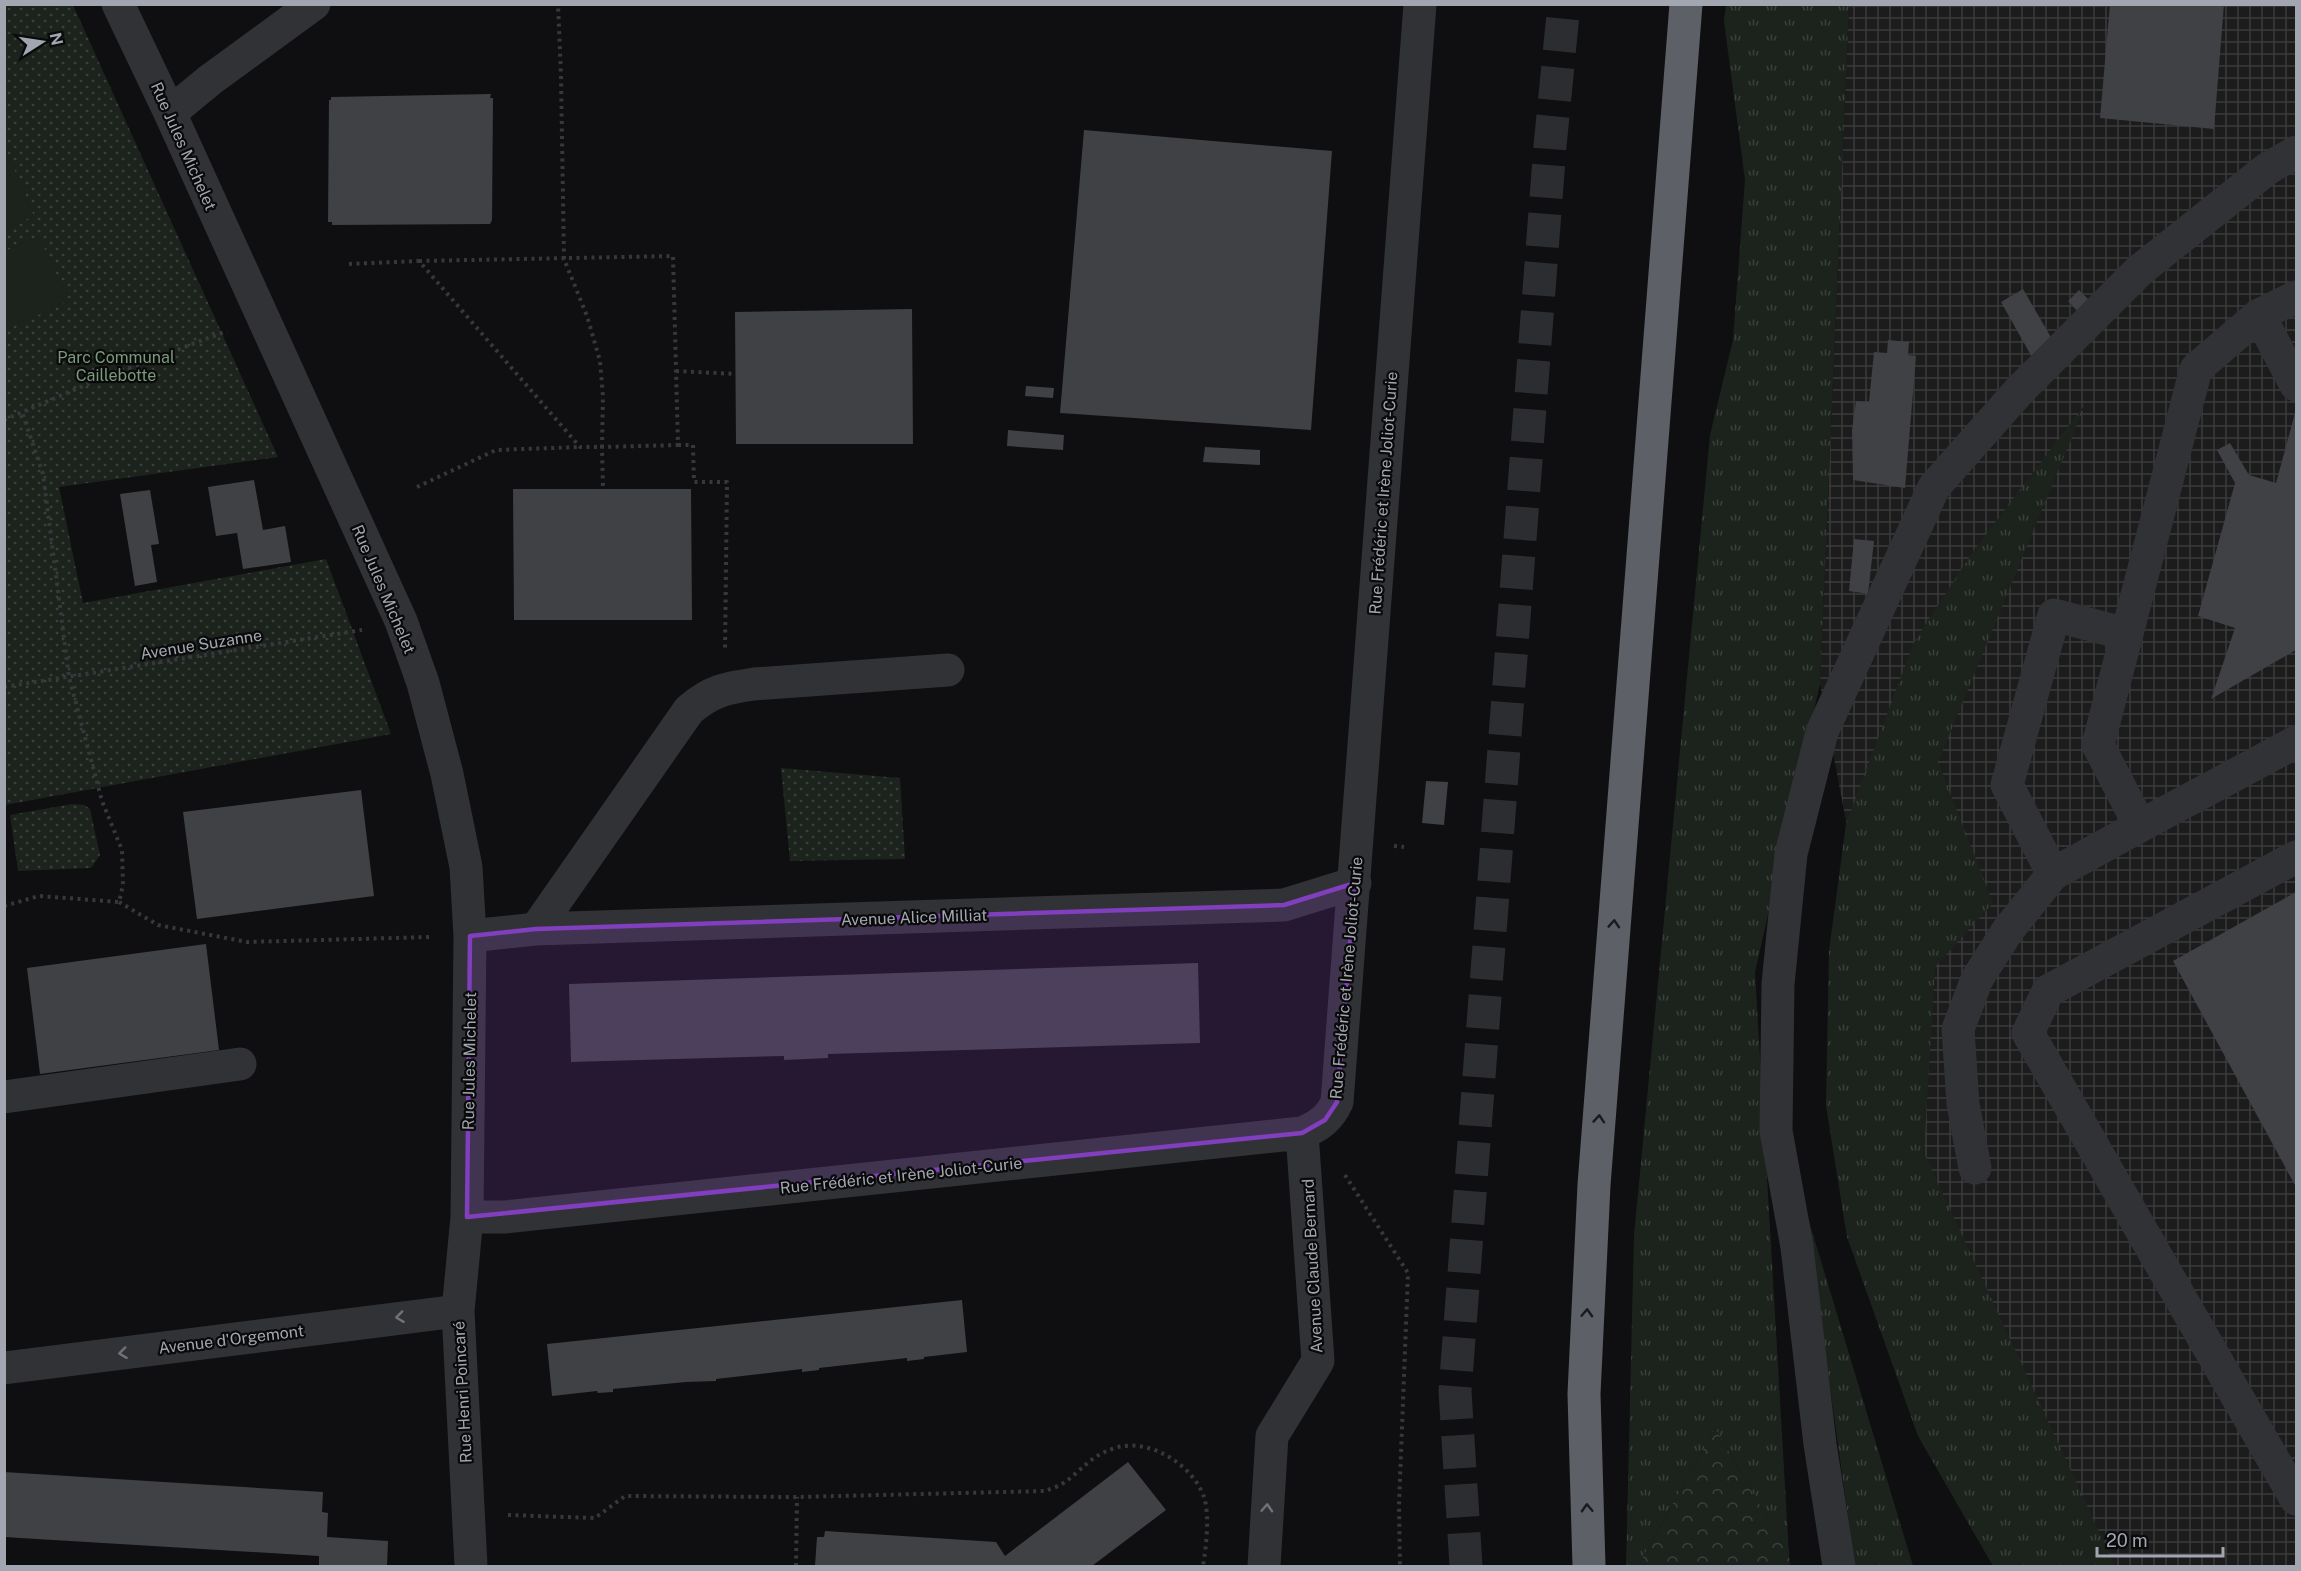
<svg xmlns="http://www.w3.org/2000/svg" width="2301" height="1571" viewBox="0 0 2301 1571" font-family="'Public Sans',sans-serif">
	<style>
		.industrial { fill: url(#industrial-grid) }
		.grass { fill: url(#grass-tufts) }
		.forest { fill: url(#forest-crowns) }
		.park { fill: url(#park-dots) }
		.pitch { fill: #1c231d }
		.building { fill: #404145 }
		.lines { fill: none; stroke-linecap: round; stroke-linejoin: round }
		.highway-tunnel { stroke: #2c2d31; stroke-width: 33; stroke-dasharray: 33 16; stroke-linecap: butt }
		.path { stroke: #37383c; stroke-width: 4; stroke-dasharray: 3 4.5; stroke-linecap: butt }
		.minor { stroke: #313235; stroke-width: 33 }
		.highway { stroke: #5d6066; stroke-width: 33 }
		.oneway { stroke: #1b1b1d }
		.oneway2 { stroke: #6f7279 }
		.marked { fill: #813ebd; fill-opacity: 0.2; stroke: #813ebd; stroke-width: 4.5; stroke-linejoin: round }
		.labels { text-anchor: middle; stroke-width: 4.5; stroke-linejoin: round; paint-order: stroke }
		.street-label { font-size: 16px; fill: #a2a6b0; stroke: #0a0a0b }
		.park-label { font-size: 16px; fill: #7a9a7c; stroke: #0a0a0b }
	</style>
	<defs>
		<pattern id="industrial-grid" width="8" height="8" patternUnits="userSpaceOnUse" patternTransform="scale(1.5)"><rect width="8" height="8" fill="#1c1c1d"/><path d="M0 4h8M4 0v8" fill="none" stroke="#3a3a3b"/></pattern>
		<pattern id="grass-tufts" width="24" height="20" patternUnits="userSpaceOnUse" patternTransform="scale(1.5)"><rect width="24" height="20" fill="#1c231d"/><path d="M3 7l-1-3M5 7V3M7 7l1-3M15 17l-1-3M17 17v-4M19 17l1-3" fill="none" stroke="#3a403b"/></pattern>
		<pattern id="forest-crowns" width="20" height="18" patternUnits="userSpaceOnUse" patternTransform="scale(1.5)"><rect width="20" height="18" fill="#1c231d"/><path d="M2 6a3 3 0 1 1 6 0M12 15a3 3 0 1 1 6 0" fill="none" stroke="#3a403b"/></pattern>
		<pattern id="park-dots" width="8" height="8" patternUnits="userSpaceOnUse" patternTransform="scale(1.5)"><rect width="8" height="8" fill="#1c231d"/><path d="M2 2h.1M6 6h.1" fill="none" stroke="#3a403b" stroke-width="1.8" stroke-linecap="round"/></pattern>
	</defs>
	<rect width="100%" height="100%" fill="#0f0f11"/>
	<path class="industrial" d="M1849,5h447v1561h-223l-158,-381 -95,-501z"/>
	<path class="grass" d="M1726,5h123l-29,679 -65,288 34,583 -74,-127 -77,138h-12l8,-330 76,-801 23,-95 12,-160 -21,-159z
		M2086,403l-148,359 55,141 -58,64 -11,186 191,413h-122l-75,-130 -71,-199 -21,-131 3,-155 17,-127 68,-182 60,-92z
		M1805,1208l108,358h-58z"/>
	<path class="forest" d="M1715,1428l74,127 1,11h-152z"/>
	<path class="park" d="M5,5h68l205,452 -219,30 24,116 243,-44 65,175 -386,71z
		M781,768l119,10 5,81 -115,2z
		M72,804l12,1 6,4 10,46 -9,13 -73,3 -8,-56z"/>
	<path class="pitch" d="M5,147l29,69 -29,13h-1z
		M39,236l30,65 -64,29v-79z"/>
	<path class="building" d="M2110,4h114l-10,125 -114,-11z
		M491,94l-1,4h3l-1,122 -2,4 -158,1v-3h-4l1,-122h2v-3z
		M1084,130l248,21 -21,279 -251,-17z
		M2023,289l33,57 -19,20 -36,-64z
		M2079,290l11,11 -11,12 -11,-12z
		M912,309l1,135h-177l-1,-132z
		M1888,340l21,2 -1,13 8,1 -11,132 -52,-8 -1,-50 4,-29 13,1 5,-50 13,1z
		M1026,386l28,2 -1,10 -28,-2z
		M2295,413l1,237 -85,49 24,-71 -37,-12 37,-133 -18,-33 13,-7 19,32 27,8z
		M1008,430l56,5 -1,15 -56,-4z
		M1205,447l55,3v15l-57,-3z
		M254,480l9,50 22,-4 6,36 -48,7 -6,-36 -21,3 -8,-49z
		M513,489h178l1,131h-178z
		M150,490l9,54 -8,1 6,37 -22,4 -15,-92z
		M1854,539l20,2 -6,53 -19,-3z
		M1426,781l22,1 -4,43 -22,-2z
		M361,790l13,106 -177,23 -14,-107z
		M2296,892v295l-123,-226z
		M206,944l13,106 -179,24 -13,-106z
		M1198,963l2,80 -372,11v4l-44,2v-4l-213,6 -2,-78z
		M962,1300l5,52 -43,5v2l-17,2v-3l-88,10v2l-17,2v-3l-86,10v2l-30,1 -73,7v3l-15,1 -1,-2 -45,5 -5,-52z
		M1128,1462l38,48 -74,56h-277l2,-29h7l1,-6 171,11 9,14z
		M4,1472l319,20 -1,20 6,1 -1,24 61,4 -1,25h-68v-10l-315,-19z"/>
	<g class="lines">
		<path class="highway-tunnel" d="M1466,1566l-11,-175 95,-1245 14,-142"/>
		<path class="path" d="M419,261l254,-5 5,189 -76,2 1,42
			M349,264l70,-3 161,186h22l1,-51 -3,-35 -13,-45 -23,-57 -3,-183 -3,-72
			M676,371l60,3
			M4,420l93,-40 130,-49
			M678,445h15l1,37h33l-2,170
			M417,487l79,-37 83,-3
			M4,687l358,-57
			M1394,846l10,1
			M119,902l39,23 89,17 184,-5
			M4,906l35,-10 80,6 4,-17 -1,-35 -20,-49 -33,-124 -26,-203 -21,-62
			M1345,1175l63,98 -9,232 1,61
			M508,1515l87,3 30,-22 172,1 248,-6c5,-2 12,-4 17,-7 20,-13 27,-28 53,-36 34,-11 78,17 89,49 6,19 2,51 -1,69
			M796,1566l1,-69"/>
		<path class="minor" d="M118,4l52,109 231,508 22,62 24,91 19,93 4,69 -3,281 -9,94 13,255
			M170,113l40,-33 104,-76
			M2259,315l37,70
			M2126,634l-72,-19 -47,170 46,89 87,-48 -42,-81 98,-376 63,-54 37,-18
			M2140,826l156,-84
			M2296,857l-248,134 -20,42 268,466
			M536,929l153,-219c22,-19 37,-22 65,-26l194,-14
			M470,936l66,-7 748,-24 71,-22
			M4,1097l236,-33
			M1975,1168l-12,-64 -5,-75 19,-50 31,-49 45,-56
			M467,1217h38l797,-84c17,-7 28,-15 35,-31l83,-1098
			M4,1368l454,-57
			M1264,1566l8,-130 46,-75 -16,-228
			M1839,1566l-19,-122 -23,-197 -21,-116 2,-147 13,-130 31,-122 112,-245 85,-96 121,-121 127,-101 29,-17"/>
		<path class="highway" d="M1589,1566l-5,-172 10,-209 92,-1181"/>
	</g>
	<defs><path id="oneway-chevron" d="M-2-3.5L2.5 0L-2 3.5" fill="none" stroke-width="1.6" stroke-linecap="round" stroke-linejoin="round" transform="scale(1.5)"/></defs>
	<g class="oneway">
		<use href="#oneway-chevron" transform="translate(1614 924) rotate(-86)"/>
		<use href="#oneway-chevron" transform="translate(1599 1119) rotate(-86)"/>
		<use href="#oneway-chevron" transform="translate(1587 1313) rotate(-87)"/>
		<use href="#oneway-chevron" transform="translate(1587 1508) rotate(-92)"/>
	</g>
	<g class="oneway2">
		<use href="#oneway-chevron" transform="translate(400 1317) rotate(173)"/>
		<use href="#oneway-chevron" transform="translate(123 1353) rotate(173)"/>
		<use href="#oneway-chevron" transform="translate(1267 1508) rotate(-87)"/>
	</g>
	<path class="marked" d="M1355,883l-18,219 -12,18 -23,13 -835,84 3,-281 66,-7 748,-24z"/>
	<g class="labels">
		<g class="street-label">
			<text transform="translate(184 146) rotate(66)" y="6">Rue Jules Michelet</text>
			<text transform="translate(1383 493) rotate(-86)" y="6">Rue Frédéric et Irène Joliot-Curie</text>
			<text transform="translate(384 589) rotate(67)" y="6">Rue Jules Michelet</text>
			<text transform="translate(201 644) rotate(-9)" y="6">Avenue Suzanne</text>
			<text transform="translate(914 917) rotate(-2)" y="6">Avenue Alice Milliat</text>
			<text transform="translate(1346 978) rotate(-85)" y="6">Rue Frédéric et Irène Joliot-Curie</text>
			<text transform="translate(469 1061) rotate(-89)" y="6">Rue Jules Michelet</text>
			<text transform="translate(901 1175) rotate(-6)" y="6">Rue Frédéric et Irène Joliot-Curie</text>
			<text transform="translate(1312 1266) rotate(-93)" y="6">Avenue Claude Bernard</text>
			<text transform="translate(231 1339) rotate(-7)" y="6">Avenue d'Orgemont</text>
			<text transform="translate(462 1392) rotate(-93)" y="6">Rue Henri Poincaré</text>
		</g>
		<g class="park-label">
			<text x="116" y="363">Parc Communal<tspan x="116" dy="18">Caillebotte</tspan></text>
		</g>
	</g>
	<rect width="2301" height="1571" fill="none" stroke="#a2a6b0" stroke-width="12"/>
	<g transform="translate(42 42) rotate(78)" stroke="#0a0a0b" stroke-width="4.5" paint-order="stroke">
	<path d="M0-4.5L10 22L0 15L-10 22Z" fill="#a2a6b0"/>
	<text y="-9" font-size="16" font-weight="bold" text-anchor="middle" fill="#a2a6b0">N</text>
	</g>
	<path d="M2097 1547v9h126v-9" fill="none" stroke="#a2a6b0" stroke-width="3"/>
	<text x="2106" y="1547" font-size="18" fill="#a2a6b0" stroke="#0a0a0b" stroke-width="4.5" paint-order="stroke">20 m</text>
</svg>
